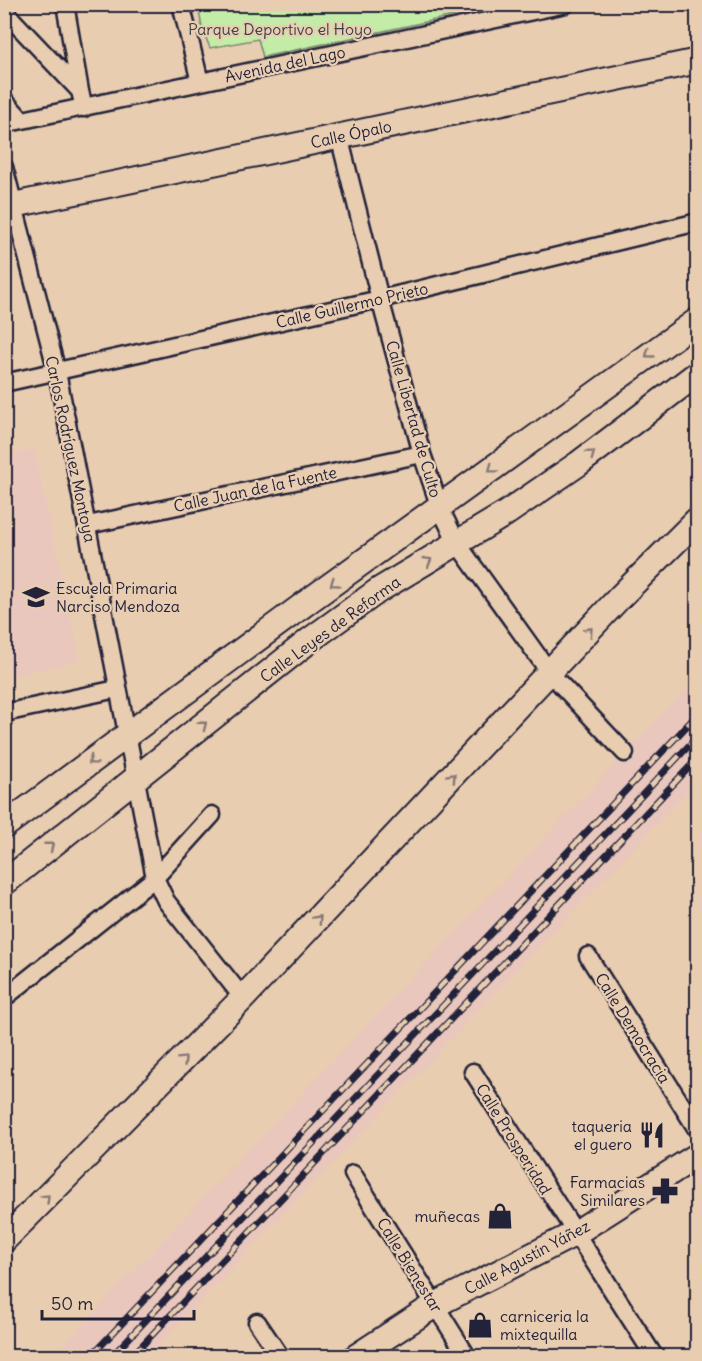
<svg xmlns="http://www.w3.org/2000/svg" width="702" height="1361" viewBox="0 0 702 1361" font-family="Delius,sans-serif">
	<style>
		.built { fill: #e9c7bd }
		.green { fill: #c3eca7; stroke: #728771; stroke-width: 1.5 }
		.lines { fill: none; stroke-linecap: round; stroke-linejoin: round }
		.street-casing { stroke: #22223b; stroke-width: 21 }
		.secondary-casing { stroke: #22223b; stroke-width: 28 }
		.street { stroke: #e9cdb0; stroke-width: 16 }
		.secondary { stroke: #e9cdb0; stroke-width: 24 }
		.rail-casing { stroke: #22223b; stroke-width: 7 }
		.rail { stroke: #e9cdb0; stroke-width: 4.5; stroke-dasharray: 14; stroke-linecap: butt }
		.oneway { stroke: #867876 }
		.labels { text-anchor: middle; stroke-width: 4.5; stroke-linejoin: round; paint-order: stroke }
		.park-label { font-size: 16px; fill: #3a404b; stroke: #e9cdb0 }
		.street-label { font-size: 16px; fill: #22223b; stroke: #e9cdb0 }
		.poi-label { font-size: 16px; fill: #22223b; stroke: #e9cdb0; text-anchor: end }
	</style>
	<rect width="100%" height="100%" fill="#e9cdb0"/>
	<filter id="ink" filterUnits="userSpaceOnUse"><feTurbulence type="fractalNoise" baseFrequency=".0167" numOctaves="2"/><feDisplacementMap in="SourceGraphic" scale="12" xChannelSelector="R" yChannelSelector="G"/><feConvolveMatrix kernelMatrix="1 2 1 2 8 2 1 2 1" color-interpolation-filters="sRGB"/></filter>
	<g filter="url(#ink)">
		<path class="built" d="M34,449l46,211 -75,18v-222z
			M697,677v105l-549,574h-95z"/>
		<path class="green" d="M480,5l1,5 -218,47 -5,-18 -48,9 -8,-20 -4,-23z"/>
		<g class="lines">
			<g class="street-casing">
				<path id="street" d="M65,4l15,87
					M181,4l19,78
					M4,11l76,80 4,17
					M4,100l18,20
					M4,124l562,-120
					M339,136l41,163 42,155 18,54 17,35 93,130 75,80
					M4,167l53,205 98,506 11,23 77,97
					M4,383l376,-84 318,-77
					M88,525l334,-71
					M4,713l113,-24
					M588,956l110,175
					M4,998l151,-120 57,-63
					M473,1072l181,284
					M353,1174l114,182
					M257,1322l23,34"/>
			</g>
			<g class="secondary-casing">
				<path id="secondary" d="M4,207l694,-146
					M4,826l306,-226 388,-280
					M4,883l306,-243 69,-50 126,-76 73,-50 120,-91
					M4,1240l239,-242 376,-400 79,-79
					M357,1356l78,-51 139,-71 124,-79"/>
			</g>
			<use href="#street" class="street"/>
			<use href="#secondary" class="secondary"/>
			<g class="rail-casing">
				<path id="rail" d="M91,1356l607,-642
					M112,1356l586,-620
					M132,1356l566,-598"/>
			</g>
			<use href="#rail" class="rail"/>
		</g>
		<defs><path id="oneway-chevron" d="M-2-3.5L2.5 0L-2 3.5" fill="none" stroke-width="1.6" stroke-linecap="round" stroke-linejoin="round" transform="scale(1.5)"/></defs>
		<g class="oneway">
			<use href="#oneway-chevron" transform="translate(649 354) rotate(144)"/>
			<use href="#oneway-chevron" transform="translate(591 454) rotate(-37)"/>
			<use href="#oneway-chevron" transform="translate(492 469) rotate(143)"/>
			<use href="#oneway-chevron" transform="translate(428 561) rotate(-31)"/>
			<use href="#oneway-chevron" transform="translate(334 583) rotate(145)"/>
			<use href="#oneway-chevron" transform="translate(589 631) rotate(-47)"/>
			<use href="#oneway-chevron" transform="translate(203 725) rotate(-38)"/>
			<use href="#oneway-chevron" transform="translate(92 761) rotate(143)"/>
			<use href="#oneway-chevron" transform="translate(452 777) rotate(-47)"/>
			<use href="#oneway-chevron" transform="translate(50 846) rotate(-39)"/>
			<use href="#oneway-chevron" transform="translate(318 919) rotate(-47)"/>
			<use href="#oneway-chevron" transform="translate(183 1060) rotate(-45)"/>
			<use href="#oneway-chevron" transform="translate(46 1198) rotate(-45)"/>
		</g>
	</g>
	<defs>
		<g id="school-bare" transform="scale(2.07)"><path d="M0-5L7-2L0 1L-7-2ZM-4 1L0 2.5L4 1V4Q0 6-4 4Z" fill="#22223b" stroke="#e9cdb0" stroke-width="2.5" paint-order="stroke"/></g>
		<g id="restaurant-bare" transform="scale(2.07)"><path d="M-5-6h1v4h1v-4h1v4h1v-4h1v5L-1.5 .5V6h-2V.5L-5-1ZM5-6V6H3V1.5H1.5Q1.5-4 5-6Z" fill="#22223b" stroke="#e9cdb0" stroke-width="2.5" paint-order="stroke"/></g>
		<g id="pharmacy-bare" transform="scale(2.07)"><path d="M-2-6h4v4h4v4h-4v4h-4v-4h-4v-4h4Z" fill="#22223b" stroke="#e9cdb0" stroke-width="2.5" paint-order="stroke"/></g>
		<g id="shop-bare" transform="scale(2.07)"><path d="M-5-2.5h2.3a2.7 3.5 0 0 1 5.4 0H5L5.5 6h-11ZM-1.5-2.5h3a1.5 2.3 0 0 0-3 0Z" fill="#22223b" stroke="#e9cdb0" stroke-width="2.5" paint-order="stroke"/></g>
	</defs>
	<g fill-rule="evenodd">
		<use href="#school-bare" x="36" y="597"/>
		<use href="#restaurant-bare" x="652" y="1135"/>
		<use href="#pharmacy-bare" x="665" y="1191"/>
		<use href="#shop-bare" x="500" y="1216"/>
		<use href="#shop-bare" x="480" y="1325"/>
	</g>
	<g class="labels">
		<g class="park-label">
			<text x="280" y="35">Parque Deportivo el Hoyo</text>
		</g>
		<g class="street-label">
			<text transform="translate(285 64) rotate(-12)" y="6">Avenida del Lago</text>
			<text transform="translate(351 134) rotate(-12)" y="6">Calle Ópalo</text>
			<text transform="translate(352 305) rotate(-13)" y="6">Calle Guillermo Prieto</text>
			<text transform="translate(414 419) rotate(74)" y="6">Calle Libertad de Culto</text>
			<text transform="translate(71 449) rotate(78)" y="6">Carlos Rodríguez Montoya</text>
			<text transform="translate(255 489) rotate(-12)" y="6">Calle Juan de la Fuente</text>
			<text transform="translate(330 629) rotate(-36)" y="6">Calle Leyes de Reforma</text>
			<text transform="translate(633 1028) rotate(58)" y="6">Calle Democracia</text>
			<text transform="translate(514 1139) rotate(58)" y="6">Calle Prosperidad</text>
			<text transform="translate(527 1257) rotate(-28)" y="6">Calle Agustín Yáñez</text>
			<text transform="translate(410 1265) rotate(58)" y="6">Calle Bienestar</text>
		</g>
		<g class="poi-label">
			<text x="56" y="594" text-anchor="start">Escuela Primaria<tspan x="56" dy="18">Narciso Mendoza</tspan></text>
			<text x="632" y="1132">taqueria<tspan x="632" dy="18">el guero</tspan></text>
			<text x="645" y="1188">Farmacias<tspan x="645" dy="18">Similares</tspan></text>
			<text x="480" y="1222">muñecas</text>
			<text x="500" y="1322" text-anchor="start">carniceria la<tspan x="500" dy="18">mixtequilla</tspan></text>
		</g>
	</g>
	<rect width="702" height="1361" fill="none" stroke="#e9cdb0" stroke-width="24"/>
	<rect x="12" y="12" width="678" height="1337" fill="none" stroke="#22223b" stroke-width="2" filter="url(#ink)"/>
	<path d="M42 1310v9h152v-9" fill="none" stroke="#22223b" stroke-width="3"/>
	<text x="51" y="1310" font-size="18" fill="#22223b" stroke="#e9cdb0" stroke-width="4.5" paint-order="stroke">50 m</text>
</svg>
